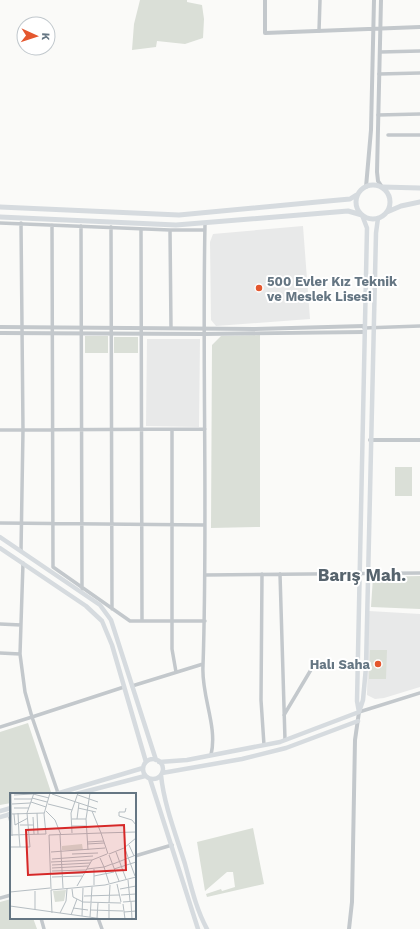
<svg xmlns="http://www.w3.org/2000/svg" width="420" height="929" viewBox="0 0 420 929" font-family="'Work Sans',sans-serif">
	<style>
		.built { fill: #e8e9e9 }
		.green { fill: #dadfd7 }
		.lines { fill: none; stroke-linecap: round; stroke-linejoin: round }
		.minor { stroke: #c3c8cc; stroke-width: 3.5 }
		.tertiary { stroke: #c3c8cc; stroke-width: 4 }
		.secondary { stroke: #d6dbdf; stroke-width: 4.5 }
		.primary { stroke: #d6dbdf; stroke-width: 5 }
		.poi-dot { fill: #e4572e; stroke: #fff; stroke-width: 1.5 }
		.labels { text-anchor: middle; stroke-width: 4; stroke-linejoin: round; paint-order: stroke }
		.poi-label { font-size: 13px; font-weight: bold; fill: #657683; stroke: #fff; text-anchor: start }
		.district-label { font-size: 17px; font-weight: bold; fill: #57646e; stroke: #fff }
		.inset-road { fill: none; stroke: #b5bdc2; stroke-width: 1 }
		.view { fill: #d62828; fill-opacity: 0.15; stroke: #d62828; stroke-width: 2 }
		.inset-edge { fill: none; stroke: #657683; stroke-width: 2 }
	</style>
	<rect width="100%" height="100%" fill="#fafaf8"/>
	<path class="built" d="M303,226l7,93 -94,7 -5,-6 -1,-78 3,-8z
		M147,339h53l-1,88 -53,-1z
		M369,611l51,3v73l-36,11 -9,1 -8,-4z"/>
	<path class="green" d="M140,0h47v2l15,3 2,14 -1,19 -18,6 -28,-3 -1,6 -24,3 2,-26z
		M260,335v192l-49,1 1,-183 9,-9z
		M85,336h23v17h-23z
		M114,337h24v16h-24z
		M395,467h17v29h-17z
		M420,576v33l-49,-2 2,-30z
		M370,650h17l-1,29h-17z
		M28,723l23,69 -40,2v9l-11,2v-73z
		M253,828l11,56 -57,13 -1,-3 15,-5 1,2 13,-4 -2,-15h-6l-22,19 -8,-49z
		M11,899v19h22l4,11h-37v-27z"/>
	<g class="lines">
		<path class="minor" d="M319,31l1,-31
			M380,52l40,-1
			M379,74l41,-1
			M378,115l42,-1
			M388,135h32
			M0,223l170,7h35
			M205,224c-3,147 3,295 -2,442 -2,30 15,60 8,89
			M52,225l1,342 77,54h75
			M81,226l1,363
			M111,227l1,382
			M141,229l1,391
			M170,230l1,98
			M364,328l56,-2
			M0,430l205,-1
			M172,430v219l4,23
			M0,523l205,2
			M21,551l2,-121 -2,-207
			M262,574l-1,126 3,45
			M280,574l5,166
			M205,575l215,-2
			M0,624l21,1
			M0,653l20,1
			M132,686l71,-22
			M359,712l61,-19
			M284,715l28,-47
			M0,727l32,-10 -7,-25 -5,-38 3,-91
			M58,793l-26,-76 92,-30
			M9,814l2,8
			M135,856l37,-11
			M0,898l11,-3
			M41,918l3,11
			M98,918l4,11"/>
		<path class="tertiary" d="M265,0v33l155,-6
			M381,0l-4,172 1,9 4,6
			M366,187l5,-57 3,-130
			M0,327l255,2 109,-3
			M0,333l204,1 160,-2
			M370,440h50
			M349,929l3,-27 3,-162 4,-28"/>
		<path class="secondary" d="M0,537l100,68 11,15 45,140
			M0,548l86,58 16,15 10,24 34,117
			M359,712l-2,-11 10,-473 -5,-13
			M143 769a10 10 0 1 1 20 0a10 10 0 1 1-20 0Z
			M159,762l28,-2 93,-18 79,-30 4,-12 3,-33 10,-434 2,-15
			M162,773l80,-14 44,-11 72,-27
			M161,775c3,30 15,60 24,89 6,22 11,45 22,65
			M150,779l48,150
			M56,794l87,-26
			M76,794l69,-18
			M0,811l11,-3
			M0,817l11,-3"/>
		<path class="primary" d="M356 202a17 17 0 1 1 34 0a17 17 0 1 1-34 0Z
			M382,187l38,1
			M0,207l179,8 149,-14 22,-2 8,-5
			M387,212l14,-6 19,-4
			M0,217l176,8 172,-14 14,4"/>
	</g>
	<g class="poi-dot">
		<circle cx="259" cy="288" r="4"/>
		<circle cx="378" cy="664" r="4"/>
	</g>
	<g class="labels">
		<g class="poi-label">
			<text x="267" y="286">500 Evler Kız Teknik<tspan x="267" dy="15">ve Meslek Lisesi</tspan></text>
			<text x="370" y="669" text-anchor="end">Halı Saha</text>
		</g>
		<g class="district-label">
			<text x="362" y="581">Barış Mah.</text>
		</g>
	</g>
	<g transform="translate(10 793)">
		<rect width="126" height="126" fill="#fafaf8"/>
		<path d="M72,51l1,6h-21v-4zM56,97l-2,11 -9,1 -2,-11z" fill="#dadfd7"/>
		<path class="inset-road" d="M1,0l1,43M23,1l16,4M42,1l45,15M4,2l19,-1M68,2l20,7M22,5l15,4M4,6h18M21,9l15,5M2,11l18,-1M38,11l24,6M4,15h15M68,15l18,4M116,15l-1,4h-6v4l13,4 4,5M36,18l9,9 6,15M82,18l9,22 35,-1M8,20l1,21M27,20l1,21M1,21l33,-1M4,21l1,11 13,-7M23,24l1,17M62,26h14M67,26l2,-16M10,32h13M62,33h14M62,40l-1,-20 7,-20M91,40l7,21M36,41l-2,-20 6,-21M0,42l36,-1M9,42l1,12M50,42l3,53M77,49l17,-1M77,51l17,-1M119,52l5,11M0,54h20l-3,-34 7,-20M115,56l10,27M78,57l-2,-31 4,-26M41,59l54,-4M106,59l10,27M62,61l26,-1M99,61l15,-6 12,-10M99,62l10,26M90,65l4,9 8,-3M42,66l41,-3M41,69l41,-2M103,71l23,-9M42,72l38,-2M42,75l36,-2M77,76l17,-2 5,16M84,76v16M104,76l22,-7M42,78l34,-1M42,81l31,-1M84,83l20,-4M42,84l30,-1M118,87l2,21M107,91l4,18M67,93l15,-26 15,-6M41,96l-2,-54 52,-2M62,96l1,8 10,5 38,1M110,96l16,-3M41,97l1,23M41,97l54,-5 31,-8M25,98v19M0,99l40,-4M111,102l15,-1M74,103l35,-1M81,109l1,-15M113,109l13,-1M121,109l1,17M99,110l1,-18M113,111l2,15M0,113l93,13M63,115l15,2M81,117l32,1M114,119l12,-1M50,120l6,-12 1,-12M61,122l6,-16M72,123l1,-28M80,124l1,-14M87,125l1,-15M99,126v-15"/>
		<path class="view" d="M114,32l2,45 -98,5 -2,-45z"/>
		<rect width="126" height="126" class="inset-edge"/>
	</g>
	<g transform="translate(36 36) rotate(93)"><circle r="19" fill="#ffffff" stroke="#c1c8cd"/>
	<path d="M0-3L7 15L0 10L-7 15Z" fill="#e4572e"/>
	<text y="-6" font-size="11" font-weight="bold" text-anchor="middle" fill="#657683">K</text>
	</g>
</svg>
